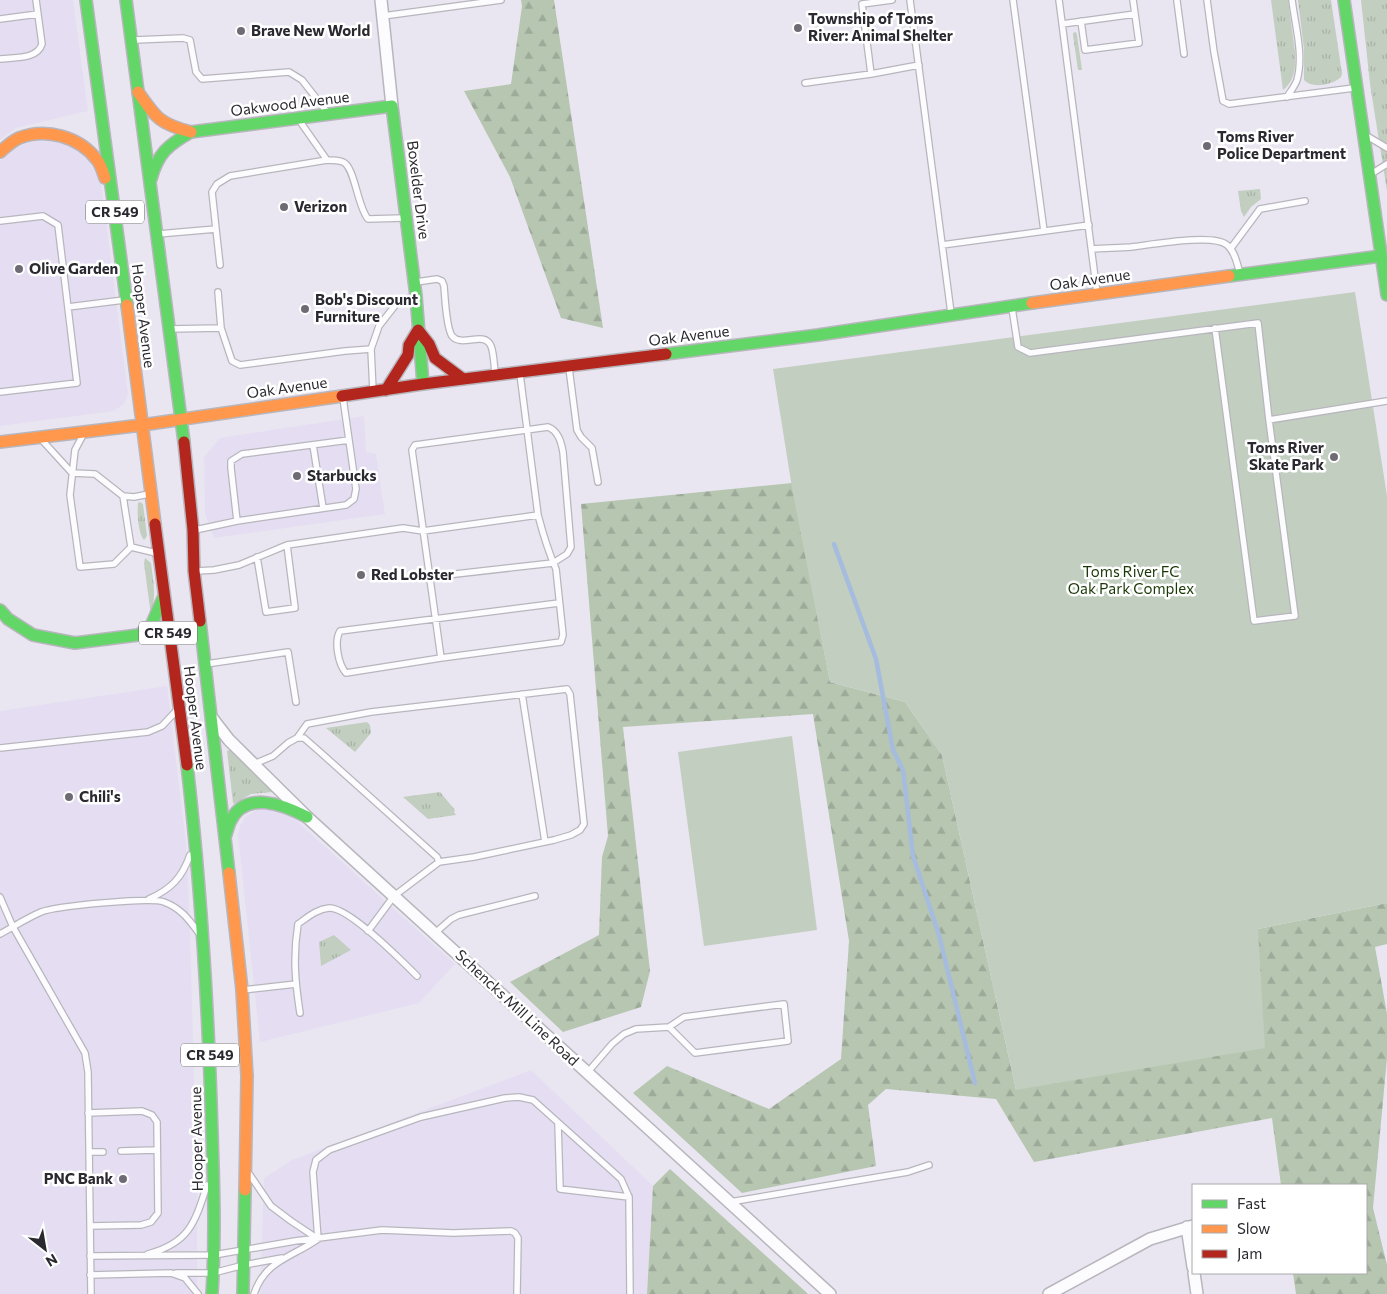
<svg xmlns="http://www.w3.org/2000/svg" width="1387" height="1294" viewBox="0 0 1387 1294" font-family="Commissioner,sans-serif">
	<style>
		.built { fill: #e5def2 }
		.grass { fill: url(#grass-tufts) }
		.forest { fill: url(#forest-firs) }
		.park { fill: #c2cec0 }
		.lines { fill: none; stroke-linecap: round; stroke-linejoin: round }
		.stream { stroke: #a5bcde; stroke-width: 4.5 }
		.lane-casing { stroke: #b8b6bd; stroke-width: 8 }
		.street-casing { stroke: #b8b6bd; stroke-width: 14 }
		.fast-casing { stroke: #b8b6bd; stroke-width: 14 }
		.slow-casing { stroke: #b8b6bd; stroke-width: 14 }
		.jam-casing { stroke: #b8b6bd; stroke-width: 14 }
		.lane { stroke: #fcfbfd; stroke-width: 5.5 }
		.street { stroke: #fcfbfd; stroke-width: 11 }
		.fast { stroke: #63d668; stroke-width: 11 }
		.slow { stroke: #ff974d; stroke-width: 11 }
		.jam { stroke: #b3261e; stroke-width: 11 }
		.poi-dot { fill: #6e6b74; stroke: #fff; stroke-width: 2 }
		.labels { text-anchor: middle; stroke-width: 5; stroke-linejoin: round; paint-order: stroke }
		.shield { fill: #fff; stroke: #6b696e; stroke-width: 1 }
		.shield-label { font-size: 14px; font-weight: bold; fill: #2b2930 }
		.poi-label { font-size: 15px; font-weight: bold; fill: #2b2930; stroke: #fff; text-anchor: start }
		.street-label { font-size: 15px; fill: #2b2930; stroke: #fff }
		.park-label { font-size: 15px; fill: #1a3805; stroke: #fff }
	</style>
	<defs>
		<pattern id="grass-tufts" width="24" height="20" patternUnits="userSpaceOnUse" patternTransform="scale(1.25)"><rect width="24" height="20" fill="#c2cec0"/><path d="M3 7l-1-3M5 7V3M7 7l1-3M15 17l-1-3M17 17v-4M19 17l1-3" fill="none" stroke="#a7b1a5"/></pattern>
		<pattern id="forest-firs" width="22" height="20" patternUnits="userSpaceOnUse" patternTransform="scale(1.25)"><rect width="22" height="20" fill="#b6c6b1"/><path d="M5 1l3.5 6h-7zM16 11l3.5 6h-7z" fill="#9daa99"/></pattern>
	</defs>
	<rect width="100%" height="100%" fill="#e9e6f1"/>
	<path class="built" d="M0,0h73l15,111 -72,17 -16,12z
		M40,139l16,1 27,13 16,23 3,14 26,204 -4,10 -10,7 -114,15v-265l17,-14z
		M364,416l2,36 10,2 9,60 -171,24 -9,-24 -1,-57 16,-19z
		M167,686l19,157 4,86 7,257v108h-197v-583z
		M262,807l27,7 166,150 -36,39 -159,39 -22,-207 2,-9 5,-9z
		M531,1070l122,116 -6,108h-387l4,-116 28,-18z"/>
	<path class="grass" d="M1271,0h17l7,52c1,14 0,29 -12,38z
		M1298,0h33l11,74 -1,3c-8,8 -29,12 -37,3v-31z
		M1361,0h26v191l-17,-107z
		M1076,32l1,3 5,35h-4l-5,-35v-2z
		M1260,189l1,10 -10,8 -7,10 -3,-6 -3,-20z
		M140,502l3,2 4,32 -3,4c-6,-7 -7,-27 -6,-37z
		M145,558l6,5c3,22 5,31 0,53l-7,-53z
		M367,722l3,3 1,8 -16,19 -29,-24z
		M230,750l43,40v2l-22,2 -17,10 -1,-1 -6,-52z
		M440,792l15,18 -1,2 2,3 -28,4 -25,-22z
		M334,935l17,15 -30,16 -2,-24z"/>
	<path class="forest" d="M521,0h33l49,328 -42,-10 -51,-141 -46,-86 47,-7 11,-78z
		M792,483l38,199 75,20 37,53 74,335 242,-161 129,-26v41l-12,3 12,67v44l-14,150 14,57v29h-91l-3,-21h73v-88h-85l-9,-67 -238,44 -38,-63 -110,-10 -18,16 8,61 -134,27 -109,-100 34,-27 102,43 72,-50 8,-118 -36,-227 -190,13 27,244 -9,36 -78,25 -53,-50 89,-47 3,-78 6,-21 -27,-332z
		M670,1169l136,123 2,2h-161l6,-108z"/>
	<path class="park" d="M1355,292l32,204v407l-129,26 7,119 -249,42 -74,-335 -37,-53 -75,-20 -37,-188 -20,-125z
		M792,736l25,194 -113,16 -26,-194z"/>
	<g class="lines">
		<path class="stream" d="M834,544l42,115 17,91 10,20 10,86 26,79 36,148"/>
		<g class="lane-casing">
			<path id="lane" d="M910,0l41,313
				M1013,0l31,231
				M1059,0l38,293
				M1207,0l7,52 9,49 6,3 125,-16
				M1177,1l7,53
				M383,16l118,-16
				M0,19l38,-5
				M1081,21l4,29 54,-7 -4,-29
				M1062,24l73,-10 -2,-14
				M134,40l49,-2 7,2 6,32 6,7 87,-7 13,8 25,32
				M0,59c14,-2 37,1 42,-15l-6,-44
				M871,74l-9,-70 30,-4
				M805,83l66,-9 48,-9
				M1287,97c3,-5 8,-11 10,-17 7,-25 -2,-55 -5,-80
				M299,120l28,40c4,0 11,0 16,2 12,5 14,44 25,57l36,-1
				M1367,136l20,12
				M1371,174l16,-10
				M0,221l43,-5 15,9 19,158 -77,9
				M216,229l4,36
				M158,234l58,-5 -4,-37 5,-8 13,-8 97,-16
				M942,245l147,-20
				M1231,248l29,-39 45,-8
				M1092,249c13,-1 26,-1 39,-2 19,-2 82,-14 96,-2 8,6 10,19 13,28
				M416,282l21,-3 5,2 2,5c1,11 2,41 8,50 10,12 32,-6 39,10 3,8 3,19 4,27
				M218,292l3,36
				M68,307l56,-7
				M1012,308l6,39 12,6 228,-30 11,97 118,-19
				M1215,328l39,293 41,-5 -26,-196
				M169,329l52,-1 11,33 8,4 105,-14 26,-2
				M569,368l8,62 4,7 11,11 6,34
				M373,391l-2,-42 8,-23 18,-23 17,-7
				M41,439l31,34 23,1 28,22 8,51 -17,17 -34,3 -10,-72 5,-45 8,-15
				M313,445l10,63
				M123,496l11,1 15,-3
				M237,521l-6,-53v-7l11,-7 107,-14
				M195,530l42,-9 109,-16 8,-6 2,-10 -13,-91
				M131,547l25,6
				M257,557l9,55 29,-4 -8,-63
				M197,571l17,-1 25,-5 48,-20 116,-17 20,3 115,-16 -18,-141
				M429,577l124,-14 14,-9 4,-7 -8,-95c-2,-11 -5,-21 -15,-25l-133,18 -3,5 29,208 120,-16 2,-7 -7,-66c-8,-18 -13,-35 -18,-54
				M441,658l-95,15c-8,-9 -12,-32 -6,-42l219,-28
				M206,664l82,-12 8,50
				M522,694l23,148
				M297,738h7l16,14 117,105 2,5 -45,34 -26,35
				M0,748l148,-16 14,-6 15,-16
				M254,764l19,-8 15,-13 9,-5 10,-14 64,-12 196,-23 3,5 14,130 -4,6 -9,5 -17,5 -80,17 -35,5
				M0,897l13,30 72,126 3,19 3,222
				M149,899c22,-10 33,-21 41,-44
				M435,933l16,-14 8,-4 76,-19
				M0,934c13,-7 27,-16 41,-22 15,-6 109,-15 123,-10 16,6 24,16 34,30
				M243,990l53,-6
				M300,1013c-5,-32 -7,-57 -2,-89 10,-7 19,-15 31,-16 20,-1 73,53 88,68
				M587,1073l25,-29 12,-10 12,-5 33,-2 15,-10 100,-13 4,37 -93,12 -26,-26
				M88,1113l54,-2 10,4 5,7 1,91 -7,9 -10,3 -51,1
				M558,1124l2,65 69,8
				M121,1151l35,-1
				M89,1152h14
				M250,1175l21,31 20,15 27,18
				M730,1202l178,-30 21,-7
				M318,1239l-5,-67 3,-12 13,-10 92,-33 84,-19 14,-1 14,3 88,79 8,18 1,97
				M148,1254c41,-11 47,-31 59,-69
				M90,1256l124,-1 81,-14 87,-11 71,3 58,-2 4,2 3,5 -1,56
				M176,1273h37l31,-8 38,-7
				M90,1275l81,-2 14,5 13,16
				M254,1294c11,-34 39,-37 64,-55"/>
		</g>
		<g class="street-casing">
			<path id="street" d="M381,0l11,106
				M212,718l17,22 78,77 523,477
				M1187,1227l6,40
				M1194,1273l3,21
				M1049,1294l101,-55 43,-13"/>
		</g>
		<g class="fast-casing">
			<path id="fast" d="M86,0l41,305
				M126,0l58,442
				M1344,0l43,295
				M191,132l201,-26 24,190 7,88
				M151,179c7,-26 17,-34 40,-47
				M1229,276l152,-20
				M666,354l152,-19 214,-32
				M0,610l8,9 25,16 42,8 63,-8 12,-7 14,-32
				M200,621l29,252
				M187,765c13,112 20,224 24,336 2,65 5,129 1,193
				M225,837c2,-5 3,-10 5,-15 15,-33 54,-17 77,-5
				M243,1294l2,-104"/>
		</g>
		<g class="slow-casing">
			<path id="slow" d="M138,92c18,26 22,32 53,40
				M0,152c6,-5 12,-11 19,-14 27,-11 61,-1 78,22 4,5 6,12 8,18
				M1032,303l197,-27
				M127,305l28,219
				M0,442l142,-17 200,-29
				M229,873l13,117 5,86 -2,114"/>
		</g>
		<g class="jam-casing">
			<path id="jam" d="M386,390l22,-35 1,-10 9,-15 11,14 6,14 28,21
				M342,396l81,-12 243,-30
				M184,442l9,88 1,41 6,50
				M155,524l32,241"/>
		</g>
		<use href="#lane" class="lane"/>
		<use href="#street" class="street"/>
		<use href="#fast" class="fast"/>
		<use href="#slow" class="slow"/>
		<use href="#jam" class="jam"/>
	</g>
	<g class="poi-dot">
		<circle cx="798" cy="28" r="5"/>
		<circle cx="241" cy="31" r="5"/>
		<circle cx="1207" cy="146" r="5"/>
		<circle cx="284" cy="207" r="5"/>
		<circle cx="19" cy="269" r="5"/>
		<circle cx="305" cy="309" r="5"/>
		<circle cx="1334" cy="457" r="5"/>
		<circle cx="297" cy="476" r="5"/>
		<circle cx="361" cy="575" r="5"/>
		<circle cx="69" cy="797" r="5"/>
		<circle cx="123" cy="1179" r="5"/>
	</g>
	<g class="labels">
		<g class="shield">
			<rect x="86" y="200.5" width="58" height="23" rx="4"/>
			<rect x="139" y="621.5" width="58" height="23" rx="4"/>
			<rect x="181" y="1043.5" width="58" height="23" rx="4"/>
		</g>
		<g class="shield-label">
			<text x="115" y="217">CR 549</text>
			<text x="168" y="638">CR 549</text>
			<text x="210" y="1060">CR 549</text>
		</g>
		<g class="poi-label">
			<text x="808" y="24">Township of Toms<tspan x="808" dy="17">River: Animal Shelter</tspan></text>
			<text x="251" y="36">Brave New World</text>
			<text x="1217" y="142">Toms River<tspan x="1217" dy="17">Police Department</tspan></text>
			<text x="294" y="212">Verizon</text>
			<text x="29" y="274">Olive Garden</text>
			<text x="315" y="305">Bob's Discount<tspan x="315" dy="17">Furniture</tspan></text>
			<text x="1324" y="453" text-anchor="end">Toms River<tspan x="1324" dy="17">Skate Park</tspan></text>
			<text x="307" y="481">Starbucks</text>
			<text x="371" y="580">Red Lobster</text>
			<text x="79" y="802">Chili's</text>
			<text x="113" y="1184" text-anchor="end">PNC Bank</text>
		</g>
		<g class="street-label">
			<text transform="translate(290 104) rotate(-7)" y="5">Oakwood Avenue</text>
			<text transform="translate(418 190) rotate(83)" y="5">Boxelder Drive</text>
			<text transform="translate(1090 280) rotate(-8)" y="5">Oak Avenue</text>
			<text transform="translate(143 316) rotate(83)" y="5">Hooper Avenue</text>
			<text transform="translate(689 336) rotate(-7)" y="5">Oak Avenue</text>
			<text transform="translate(287 388) rotate(-8)" y="5">Oak Avenue</text>
			<text transform="translate(195 718) rotate(83)" y="5">Hooper Avenue</text>
			<text transform="translate(517 1008) rotate(43)" y="5">Schencks Mill Line Road</text>
			<text transform="translate(197 1139) rotate(-91)" y="5">Hooper Avenue</text>
		</g>
		<g class="park-label">
			<text x="1131" y="577">Toms River FC<tspan x="1131" dy="17">Oak Park Complex</tspan></text>
		</g>
	</g>
	<rect x="1192" y="1184" width="175" height="90" fill="#ffffff" stroke="#aaa9ac"/>
	<rect x="1202" y="1200" width="25" height="8" fill="#63d668" stroke="#aaa9ac"/>
	<text x="1237" y="1209" font-size="15" fill="#2b2930">Fast</text>
	<rect x="1202" y="1225" width="25" height="8" fill="#ff974d" stroke="#aaa9ac"/>
	<text x="1237" y="1234" font-size="15" fill="#2b2930">Slow</text>
	<rect x="1202" y="1250" width="25" height="8" fill="#b3261e" stroke="#aaa9ac"/>
	<text x="1237" y="1259" font-size="15" fill="#2b2930">Jam</text>
	<g transform="translate(45 1249) rotate(149)" stroke="#ffffff" stroke-width="4" paint-order="stroke">
	<path d="M0-4L9 19L0 12L-9 19Z" fill="#2b2930"/>
	<text y="-8" font-size="14" font-weight="bold" text-anchor="middle" fill="#2b2930">N</text>
	</g>
</svg>
